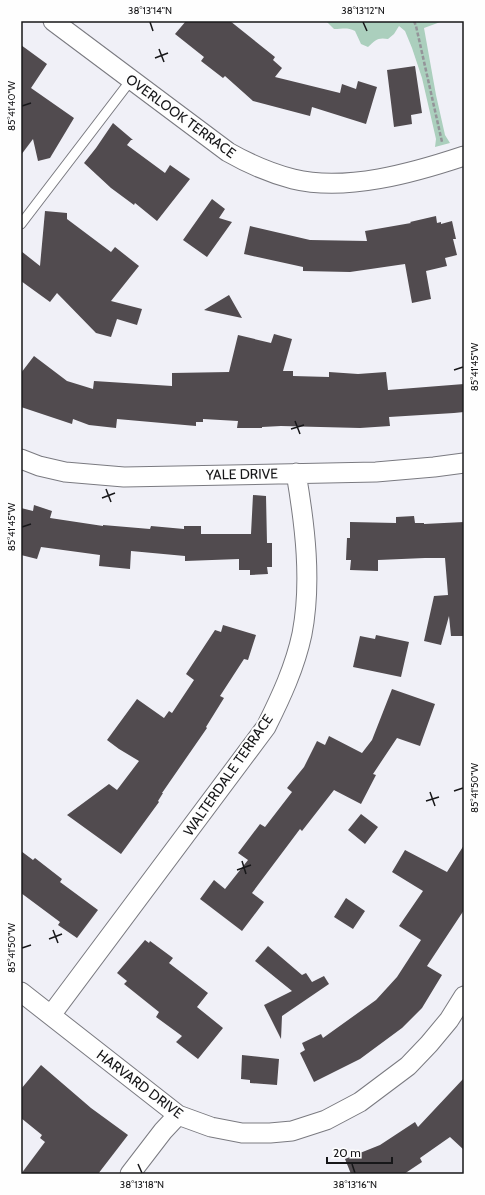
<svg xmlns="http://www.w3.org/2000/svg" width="485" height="1195" viewBox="0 0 485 1195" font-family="Cabin,sans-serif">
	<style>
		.green { fill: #abcfbd }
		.building { fill: #514b4f }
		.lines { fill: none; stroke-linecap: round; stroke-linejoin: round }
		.service-casing { stroke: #7a7a80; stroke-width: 11 }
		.minor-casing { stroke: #7a7a80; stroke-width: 21 }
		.path { stroke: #949499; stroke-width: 2.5; stroke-dasharray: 4 2; stroke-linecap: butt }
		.service { stroke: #fff; stroke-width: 9 }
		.minor { stroke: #fff; stroke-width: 19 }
		.ticks { fill: none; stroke: #171719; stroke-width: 1.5 }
		.labels { text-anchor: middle; stroke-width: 4; stroke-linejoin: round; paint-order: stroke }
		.street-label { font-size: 14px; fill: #171719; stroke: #fefefe }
		.neatline { fill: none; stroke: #171719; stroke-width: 1.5 }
		.ticks-label { font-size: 10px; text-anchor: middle; fill: #171719 }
	</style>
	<rect width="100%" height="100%" fill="#f0f0f7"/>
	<path class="green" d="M326,21h117l-19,7 12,67 9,40 5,8 -15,4 1,-8 -14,-61 -10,-30 -7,-17 -6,-5 -5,8 -6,5c-10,-2 -13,1 -20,8l-7,-3 -6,-13c-8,-4 -12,-2 -21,-2z"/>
	<path class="building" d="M186,21h44l45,36 -2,3 9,8 -7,9 65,16 2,-9 14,5 2,-8 19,6 -11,37 -54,-17 -2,9 -57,-15 -28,-25 -2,2 -22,-17 3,-4 -29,-23z
		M21,45l26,19 -16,24 43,30 -24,40 -12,3 -5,-22 -12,16z
		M415,66l7,47 -11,2 1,9 -18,3 -7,-57z
		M113,123l20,17h-2l-4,5 38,28 5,-8 20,14 -33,42 -22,-18 -1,2 -23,-17 -27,-25 12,-15z
		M212,199l13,10 -6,9 13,4 -25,35 -24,-17z
		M45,211l22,2v6l44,33 4,-5 24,19 -28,35 31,8 -5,16 -20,-6 -6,18 -15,-4 -39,-40 -7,9 -29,-21v-30l19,15z
		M436,216l1,7 4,-1v2l11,-3 4,18h-3l4,16 -12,3 2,8 -21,5 5,28 -19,4 -7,-39 -55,8 -47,-1v-4l-59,-13 6,-28 60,14 57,1 -2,-10 46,-8 -1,-1z
		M229,295l13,23 -38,-8z
		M274,334l18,5 -9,32h10v5l36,1v-5l29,2 28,-2 2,18 76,-6v28l-10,1 -65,4 1,9 -30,2 -79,-2 -19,1v1h-25l1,-7 -35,-2v3h-7v4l-79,-7 -1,9 -27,-3 -16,-6 -1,5 -51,-17v-34l13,-17 33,25 26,8 1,-8 78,5v-13l57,-1 9,-37 33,8z
		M253,495l13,1 1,47h5v24h-5l1,7 -18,1v-5h-11v-11l-54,2v-5l-54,-5 -1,18 -31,-3 1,-11 -59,-8 -4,12 -16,-4v-47l12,3 1,-6 18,6 -2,7 53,8v-1l47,4 1,-3 33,3v-3h17v8h50z
		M414,516l1,7h9v1l40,-2v114h-13l-2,-20 -8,29 -17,-4 10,-45 14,-1 -3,-37h-20l-47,2v11l-28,-1 1,-10h-5l1,-22h3v-16l46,1v-6z
		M223,625l33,10 -8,25 -4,-1 -24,37 4,2 -18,29 1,1 -45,65h1l-5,8 1,1 -38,52 -54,-39 42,-31 8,6 22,-29 -20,-12 -12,-9 30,-41 27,19 5,-7 3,2 22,-33 -8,-6 29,-44 6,2z
		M376,635l33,7 -8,35 -48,-10 7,-31 15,3z
		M392,689l43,15 -15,42 -23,-8 -24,36 3,1 -15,29 -27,-14 -32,41 -2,-2 -48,64 12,9 -22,29 -42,-32 14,-19 11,9 23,-29 -10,-7 22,-29 5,3 27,-35 -5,-4 17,-21 13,-26 8,4 4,-9 33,17 10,-13z
		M361,814l17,13 -13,17 -17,-14z
		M464,845v65l-37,56 15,9 -20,33 -20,20 -42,31 -46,23 -14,-29 5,-3 -3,-7 19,-9 2,4 53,-38 21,-23 24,-37 -22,-14 24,-35 -31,-19 13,-22 42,22z
		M21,851l12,9 2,-2 27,21 -2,3 38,28 -21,28 -19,-13 2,-3 -39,-29z
		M346,898l19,13 -12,18 -19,-12z
		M145,940l4,3 1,-2 23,17 -4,5 39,30 -11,14 26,21 -25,31 -22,-17 6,-6 -26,-19 3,-5 -35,-28 3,-3 -10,-8z
		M268,946l34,29 4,-2 6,9 12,-6 5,8 -47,32 -1,23 -17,-34 28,-14 -37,-30z
		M242,1055l37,4 -2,26 -27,-2v-3l-9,-1z
		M41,1065l50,43 37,27 -30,39h-77l24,-32 -5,-4 2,-3 -21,-17v-29z
		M464,1078v72l-14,-13 -30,21 2,4 -18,12h-53l-6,-15 35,-14 35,-23 3,5z"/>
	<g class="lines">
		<g class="service-casing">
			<path id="service" d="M21,224l110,-144"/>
		</g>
		<g class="minor-casing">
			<path id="minor" d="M53,21l175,131c21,12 42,21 65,27 53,13 120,-6 171,-23
				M21,459l18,7 26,6 59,5 252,-5 58,-5 30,-4
				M21,992l157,123 33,12 31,6h28l22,-2 34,-11 34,-18 48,-36 21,-22 20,-24 15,-24
				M51,1015l215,-288c15,-30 29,-60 36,-93 10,-52 3,-109 -6,-161
				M130,1174l33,-43 15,-16"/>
		</g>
		<path class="path" d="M414,21l2,5 26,116"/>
		<use href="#service" class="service"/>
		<use href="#minor" class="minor"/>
	</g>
	<path class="ticks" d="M150,22l3,9M363,22l4,9M159,49l5,13M155,58l13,-5M22,106l9,-3M454,370l9,-3M295,421l5,13M291,429l13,-4M106,489l5,13M102,498l13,-5M22,527l9,-3M454,791l9,-3M430,792l5,14M426,801l13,-4M242,861l4,13M237,870l14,-5M53,930l5,13M49,939l13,-5M22,948l9,-3M138,1164l4,9M352,1164l3,9"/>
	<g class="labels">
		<g class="street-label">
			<text transform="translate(181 116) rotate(36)" y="5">OVERLOOK TERRACE</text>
			<text transform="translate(242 474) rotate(-1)" y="5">YALE DRIVE</text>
			<text transform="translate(228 775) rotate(-55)" y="5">WALTERDALE TERRACE</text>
			<text transform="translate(140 1084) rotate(37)" y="5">HARVARD DRIVE</text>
		</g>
	</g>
	<rect width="485" height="1195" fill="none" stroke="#fefefe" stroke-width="44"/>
	<path d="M327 1157v6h65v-6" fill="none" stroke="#171719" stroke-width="2"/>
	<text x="333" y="1157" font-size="12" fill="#171719" stroke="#fefefe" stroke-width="3" paint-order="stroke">20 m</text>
	<rect x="22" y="22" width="441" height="1151" class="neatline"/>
	<g class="ticks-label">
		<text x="150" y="14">38°13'14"N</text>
		<text x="363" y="14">38°13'12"N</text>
		<text transform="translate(11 106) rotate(-90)" y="4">85°41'40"W</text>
		<text transform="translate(474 367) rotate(-90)" y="4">85°41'45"W</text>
		<text transform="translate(11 527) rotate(-90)" y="4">85°41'45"W</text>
		<text transform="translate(474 788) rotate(-90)" y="4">85°41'50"W</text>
		<text transform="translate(11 948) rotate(-90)" y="4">85°41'50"W</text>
		<text x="142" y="1188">38°13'18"N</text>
		<text x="355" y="1188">38°13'16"N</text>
	</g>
</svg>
